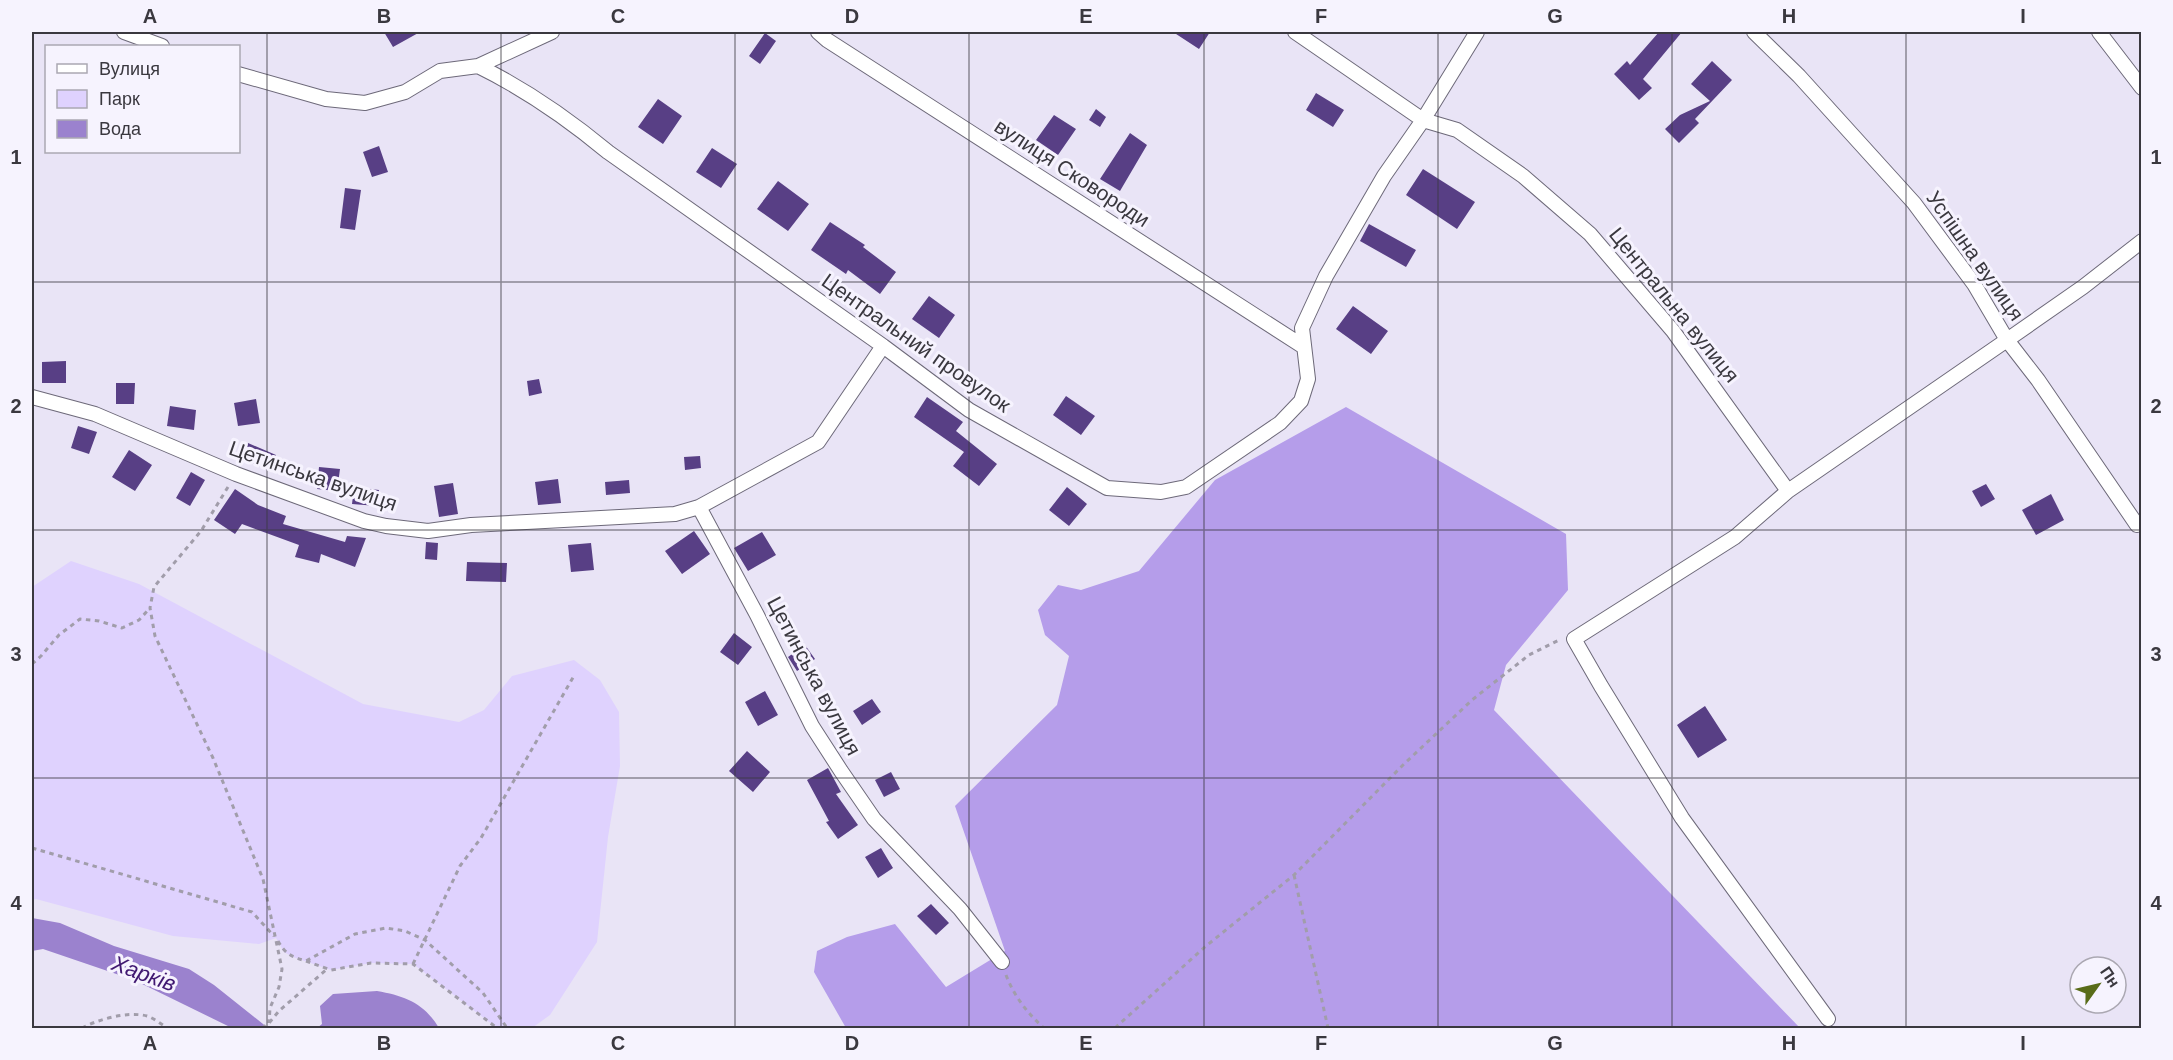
<svg xmlns="http://www.w3.org/2000/svg" width="2173" height="1060" viewBox="0 0 2173 1060" font-family="Helvetica,sans-serif">
	<style>
		.green { fill: #dfd2fe }
		.forest { fill: #b59dea }
		.water { fill: #9b82ce }
		.building { fill: #583f85 }
		.lines { fill: none; stroke-linecap: round; stroke-linejoin: round }
		.street-casing { stroke: #6d6979; stroke-width: 16 }
		.path { stroke: #a19daa; stroke-width: 3; stroke-dasharray: 4.5 4.5; stroke-linecap: butt }
		.street { stroke: #fff; stroke-width: 14 }
		.grid { fill: none; stroke: #3a383f; stroke-width: 1.5; stroke-opacity: 0.55 }
		.labels { text-anchor: middle; stroke-width: 6; stroke-linejoin: round; paint-order: stroke }
		.street-label { font-size: 21px; fill: #3a383f; stroke: #f6f3fe }
		.water-label { font-size: 22px; font-style: italic; fill: #401871; stroke: #f6f3fe }
		.neatline { fill: none; stroke: #3a383f; stroke-width: 2 }
		.grid-label { font-size: 20px; text-anchor: middle; font-weight: bold; fill: #3a383f }
	</style>
	<rect width="100%" height="100%" fill="#e9e4f6"/>
	<path class="green" d="M71,561l68,23 224,120 96,18 25,-12 28,-34 62,-16 26,20 19,32 1,54 -12,71 -11,105 -47,73 -18,13h-35l-84,-64 -42,-1 -40,7 -38,-13 -9,-5 -8,-14 -17,6 -86,-8 -137,-37 -4,1v-313z"/>
	<path class="forest" d="M1346,407l220,127 2,56 -62,75 -12,45 306,318h-954l-32,-56 3,-21 30,-14 48,-13 51,63 59,-36 -50,-145 102,-101 12,-49 -24,-21 -7,-25 20,-25 23,5 58,-19 76,-91z"/>
	<path class="water" d="M32,918l28,5 54,23 75,23 25,16 54,43h-36l-98,-48 -91,-31 -11,2z
		M377,991c28,5 47,12 62,37h-122l5,-4 -2,-18 13,-12z"/>
	<path class="building" d="M384,32h36l-27,15z
		M1173,32h37l-11,17z
		M1659,32h23l-39,47 9,9 -13,12 -25,-26 13,-13 3,4z
		M765,33l11,8 -16,23 -11,-8z
		M1712,61l20,19 -37,39 4,4 -20,20 -14,-14 15,-14 30,-14 -19,-17z
		M1316,93l28,17 -11,17 -27,-17z
		M658,99l24,17 -19,28 -25,-17z
		M1096,109l10,8 -6,10 -11,-7z
		M1054,115l22,14 -18,26 -22,-15z
		M1130,133l17,12 -27,46 -20,-12z
		M379,146l9,26 -16,5 -9,-25z
		M712,148l25,16 -16,24 -25,-16z
		M1423,169l52,33 -18,27 -51,-34z
		M778,181l31,23 -21,27 -31,-22z
		M345,188l16,2 -6,40 -15,-2z
		M830,222l35,23 -2,2 33,25 -16,22 -32,-24 -2,4 -35,-24z
		M1369,224l47,26 -10,17 -46,-26z
		M929,296l26,19 -16,23 -27,-19z
		M1353,306l35,25 -17,23 -35,-25z
		M66,361v22h-24v-21z
		M539,379l3,14 -13,3 -2,-15z
		M116,383h19l-1,21h-18z
		M1066,396l29,20 -14,19 -28,-20z
		M927,397l36,25 -7,9 41,33 -18,22 -26,-20 11,-14 -50,-35z
		M256,399l4,24 -22,3 -4,-23z
		M170,406l26,4 -2,20 -27,-4z
		M78,426l19,6 -8,22 -18,-6z
		M248,443l28,12 -7,16 -28,-13z
		M129,450l23,15 -17,26 -23,-14z
		M700,456l1,12 -16,2 -1,-13z
		M319,467l21,2 -3,22 -20,-2z
		M191,472l14,8 -15,26 -14,-8z
		M558,479l3,24 -23,2 -3,-23z
		M629,480l1,13 -24,2 -1,-13z
		M453,483l5,31 -19,3 -5,-31z
		M1986,484l9,15 -14,8 -9,-16z
		M354,487l25,3 -2,16 -25,-2z
		M1067,487l20,17 -18,22 -20,-16z
		M235,489l23,16 28,11 -3,8 62,18 2,-6 19,2 -11,29 -34,-13 -2,9 -24,-6 4,-12 -57,-21 -7,10 -21,-14z
		M2051,494l13,26 -28,15 -14,-25z
		M694,531l16,23 -28,20 -17,-23z
		M762,532l14,23 -28,16 -14,-23z
		M426,542l12,1 -1,17 -12,-1z
		M591,543l3,27 -23,2 -3,-27z
		M467,562l40,1 -1,19 -40,-1z
		M734,633l18,14 -14,18 -18,-13z
		M805,645l10,14 -18,12 -9,-14z
		M765,691l13,24 -20,11 -13,-24z
		M872,699l9,13 -19,13 -9,-14z
		M1705,706l22,34 -29,18 -21,-33z
		M747,751l23,21 -17,20 -24,-21z
		M828,768l13,24 -5,2 22,31 -20,14 -12,-17 3,-1 -22,-41z
		M891,772l9,17 -16,8 -9,-17z
		M881,848l12,20 -15,10 -13,-21z
		M931,904l18,19 -13,12 -19,-19z"/>
	<g class="lines">
		<g class="street-casing">
			<path id="street" d="M124,32l38,14
				M818,32l9,8 477,307
				M1295,32l128,88 34,10 66,46 67,58 83,97 115,160
				M1754,32l45,44 115,127 60,81 33,56 31,40 99,145
				M2099,32l43,56
				M478,66c47,23 89,52 130,86l275,194 86,64 138,78 54,4 25,-5 94,-64 21,-22 7,-22 -6,-51 24,-52 58,-100 39,-56 54,-88
				M238,74l88,25 39,4 40,-11 35,-21 38,-5 74,-34
				M32,397l63,17 141,60 128,47 22,5 42,5 43,-6 204,-11 24,-7 119,-65 65,-96
				M699,507l58,108 55,111 29,45 33,48 86,90 42,53
				M1828,1019l-146,-201 -81,-132 -27,-47 161,-102 53,-46 219,-151 76,-53 59,-46"/>
		</g>
		<path class="path" d="M228,487l-27,44 -47,56 -4,21 5,28 58,122 50,121 19,90 -3,18 -9,21 -1,15
			M32,664l9,-8 18,-21 21,-16 19,2 23,7 17,-8 11,-12
			M32,848l220,64 22,24
			M1294,875l34,153
			M278,941c7,13 14,16 28,20l49,-27 31,-6 19,3 20,9 58,53 24,35
			M306,961l25,9 40,-7 42,1 84,64
			M413,964l47,-98 21,-28 94,-164
			M1006,975c8,21 22,39 38,53
			M82,1028c17,-9 46,-17 65,-12 7,2 15,9 21,12
			M262,1028l7,-5 10,-12 48,-42
			M1115,1028l91,-82 88,-71 109,-110 69,-65 57,-45 30,-15"/>
		<use href="#street" class="street"/>
	</g>
	<path class="grid" d="M267,32v996M501,32v996M735,32v996M969,32v996M1204,32v996M1438,32v996M1672,32v996M1906,32v996M32,282h2110M32,530h2110M32,778h2110"/>
	<g class="labels">
		<g class="street-label">
			<text transform="translate(1072 173) rotate(33)" y="7">вулиця Сковороди</text>
			<text transform="translate(1975 256) rotate(55)" y="7">Успішна вулиця</text>
			<text transform="translate(1674 305) rotate(51)" y="7">Центральна вулиця</text>
			<text transform="translate(916 343) rotate(35)" y="7">Центральний провулок</text>
			<text transform="translate(313 476) rotate(19)" y="7">Цетинська вулиця</text>
			<text transform="translate(814 676) rotate(62)" y="7">Цетинська вулиця</text>
		</g>
		<g class="water-label">
			<text transform="translate(144 973) rotate(20)" y="8">Харків</text>
		</g>
	</g>
	<rect width="2173" height="1060" fill="none" stroke="#f6f3fe" stroke-width="66"/>
	<rect x="45" y="45" width="195" height="108" fill="#f6f3fe" stroke="#aba8b2" stroke-width="1.5"/>
	<rect x="57" y="64" width="30" height="9" fill="#ffffff" stroke="#aba8b2" stroke-width="1.5"/>
	<text x="99" y="75" font-size="18" fill="#3a383f">Вулиця</text>
	<rect x="57" y="90" width="30" height="18" fill="#dfd2fe" stroke="#aba8b2" stroke-width="1.5"/>
	<text x="99" y="105" font-size="18" fill="#3a383f">Парк</text>
	<rect x="57" y="120" width="30" height="18" fill="#9b82ce" stroke="#aba8b2" stroke-width="1.5"/>
	<text x="99" y="135" font-size="18" fill="#3a383f">Вода</text>
	<g transform="translate(2098 985) rotate(56)"><circle r="28" fill="#f6f3fe" stroke="#aba8b2" stroke-width="1.5"/>
	<path d="M0-4.5L10 22L0 15L-10 22Z" fill="#596c19"/>
	<text y="-9" font-size="16" font-weight="bold" text-anchor="middle" fill="#3a383f">Пн</text>
	</g>
	<rect x="33" y="33" width="2107" height="994" class="neatline"/>
	<g class="grid-label">
		<text x="150" y="23">A</text>
		<text x="384" y="23">B</text>
		<text x="618" y="23">C</text>
		<text x="852" y="23">D</text>
		<text x="1086" y="23">E</text>
		<text x="1321" y="23">F</text>
		<text x="1555" y="23">G</text>
		<text x="1789" y="23">H</text>
		<text x="2023" y="23">I</text>
		<text x="16" y="164">1</text>
		<text x="2156" y="164">1</text>
		<text x="16" y="413">2</text>
		<text x="2156" y="413">2</text>
		<text x="16" y="661">3</text>
		<text x="2156" y="661">3</text>
		<text x="16" y="910">4</text>
		<text x="2156" y="910">4</text>
		<text x="150" y="1050">A</text>
		<text x="384" y="1050">B</text>
		<text x="618" y="1050">C</text>
		<text x="852" y="1050">D</text>
		<text x="1086" y="1050">E</text>
		<text x="1321" y="1050">F</text>
		<text x="1555" y="1050">G</text>
		<text x="1789" y="1050">H</text>
		<text x="2023" y="1050">I</text>
	</g>
</svg>
